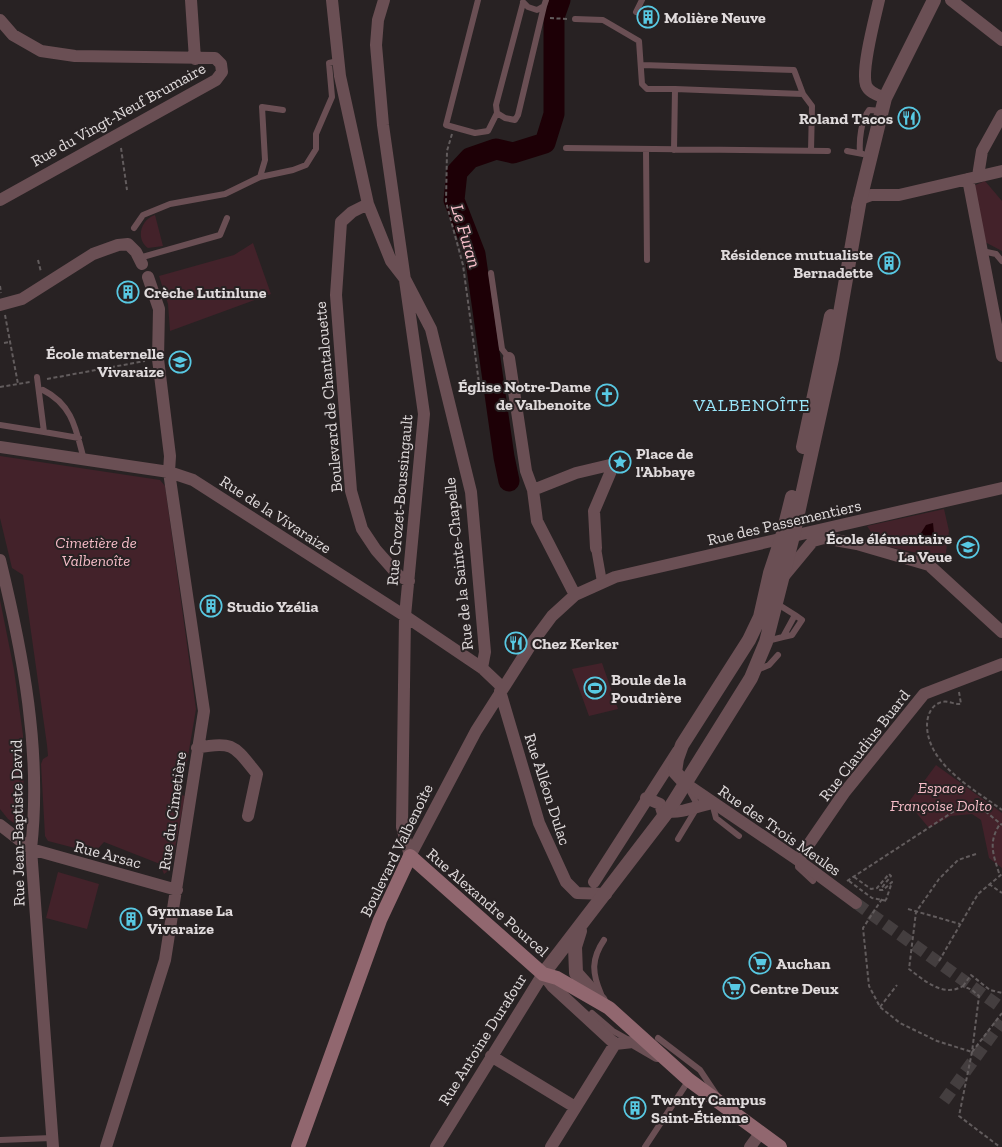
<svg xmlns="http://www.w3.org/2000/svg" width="1002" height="1147" viewBox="0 0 1002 1147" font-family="'Zilla Slab',serif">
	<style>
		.green { fill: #43222a }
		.water { fill: #1d0006 }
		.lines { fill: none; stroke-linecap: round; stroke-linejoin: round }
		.river { stroke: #1d0006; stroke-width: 21 }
		.minor-tunnel { stroke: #443e3f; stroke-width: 12; stroke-dasharray: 12 6; stroke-linecap: butt }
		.path { stroke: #625c5d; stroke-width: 2; stroke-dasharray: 4 2.5; stroke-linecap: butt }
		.service { stroke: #6a4f54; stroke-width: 6 }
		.pedestrian { stroke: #6a4f54; stroke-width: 10 }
		.minor { stroke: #6a4f54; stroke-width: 12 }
		.tertiary { stroke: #6a4f54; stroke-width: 14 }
		.secondary { stroke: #91676f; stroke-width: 14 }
		.labels { text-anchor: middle; stroke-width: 4; stroke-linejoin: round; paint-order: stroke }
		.poi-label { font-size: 16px; font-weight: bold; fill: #e0dbdc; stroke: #282223; text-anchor: start }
		.street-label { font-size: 16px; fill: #e0dbdc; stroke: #282223 }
		.park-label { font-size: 16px; font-style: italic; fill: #f5bcc7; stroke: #282223 }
		.water-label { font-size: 18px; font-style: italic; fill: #fbc2cd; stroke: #282223 }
		.neighbourhood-label { font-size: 18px; letter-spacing: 1px; fill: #98e5f9; stroke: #282223 }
	</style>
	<rect width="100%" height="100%" fill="#282223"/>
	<path class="green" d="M985,181l17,20v50l-17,-9 -12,-56z
		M155,215l8,31 -15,2c-13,-9 -7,-29 7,-33z
		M253,243l18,51 -101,37 -2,-27 -9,-28 75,-21z
		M0,456l160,24 5,6 31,223 -10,59 -10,1 -3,23 12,4 -14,73 -7,5 -4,-10 -56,-22 -10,11 -46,-12 -3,-5 -4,-72 2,-5 5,-3 -1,-11 -24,-170 -11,-7 -12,-50z
		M944,509l5,22 -4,28 -78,-17 4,-10 -4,-6z
		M0,600l14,70 9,65 1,88 -4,4 -12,-8 -8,-10z
		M602,663l16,46 -29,7 -17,-47z
		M936,765l66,48v55l-13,-10 -8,-38 -9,-6 -21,2 -22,12 -21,-25z
		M58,872l41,12 -12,45 -41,-11z"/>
	<path class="water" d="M933,523l2,21h-7l-6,-4 -1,-7 5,-8z"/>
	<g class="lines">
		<path class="river" d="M509,481l-5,-24 -29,-203 -21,-54 3,-28 13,-14 26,-9 17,4 32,-10 9,-29v-97l6,-17"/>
		<path class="minor-tunnel" d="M856,903l146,105
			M944,1101l58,-80"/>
		<path class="path" d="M550,18l17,1
			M452,134l-5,17 -1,51 17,63 16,118 12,5 9,-2
			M121,148l6,42
			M38,260l3,12
			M0,286l1,7
			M5,315l13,69
			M4,343l6,-1
			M47,379l98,-18
			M0,387l30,-5
			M959,692l2,12c-7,1 -14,-5 -22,-1 -9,4 -12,14 -12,23 1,39 47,63 75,84
			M976,854l-18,6 -19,19 -23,33 -7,57c15,11 34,29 54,17l9,4 7,6 -7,56 -13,64 41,31
			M999,873c-6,-19 -11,-31 1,-49
			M854,877l17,12 6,-1 12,-14 2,2 -11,14h3l9,-8 -6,18
			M847,881l115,-75h17l23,19
			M849,881l23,17 16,3
			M989,884l13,9
			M882,899l-19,29 6,58 11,21 20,16 37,18 35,11
			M908,909l52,15
			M939,961l39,-67 24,-20
			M963,986l8,-11 19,15 12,3
			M880,1007l17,-22
			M972,1052l30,-39"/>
		<path class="service" d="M478,0l-32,125 29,8 13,-2 9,-18
			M523,2l5,5 9,3 7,-4 2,-6
			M523,3l-27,102 1,8 8,5 10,2 3,-5 26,-109
			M636,12l6,-12
			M575,19l28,1 36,21 3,43 5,5h28l-1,61
			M642,65l152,5 9,24 9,12 -1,45
			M675,89l128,5
			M566,148l262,3
			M646,149l1,111
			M847,151l16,3
			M860,153c-1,-13 1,-33 9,-43l13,1
			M260,177l5,-17 -3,-53 21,3
			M134,228l9,-13 27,-11 55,-10 35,-17 33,-7 13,-5 10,-16v-15l16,-37 -3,-34 9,-2
			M982,251l14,3 6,7
			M139,258l81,-23 7,-17
			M491,273l11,76 7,9
			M43,390c30,15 33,40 41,70
			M0,425l44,7 -7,-55
			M44,432l35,6
			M783,637l9,-2 10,-15 -7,-5
			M767,641l16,-4 12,-22 -19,-12
			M757,670l12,-5 9,-10
			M712,803l4,15 23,18
			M678,839l20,-33 -10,-18
			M798,861v6l15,14
			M601,994c-9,-21 -10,-35 3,-54
			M592,1013l21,18 16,9
			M658,1038l42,32 18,27
			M0,1140l52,-2
			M645,1147l44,-67"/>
		<path class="pedestrian" d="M596,548l6,34"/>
		<path class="minor" d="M191,0l4,59
			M332,0l8,76 28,128 23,57 14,18 26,50 40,163 14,160 -3,16
			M384,0l-6,20 -2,25 7,80 41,289 -19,202 -3,211 8,29
			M879,0c-4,18 -18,69 -13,85 3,8 12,10 19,13
			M951,0l51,40
			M0,20l13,15 28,16 34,5 140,2 6,6 1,8 -6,8 -216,120
			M978,176l4,-25 20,-36
			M968,179l34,177
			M860,199l11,-4h28l103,-24
			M368,204l-16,8 -11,10 -5,73 15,196 11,38 14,21 23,26 10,5
			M0,305l22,-6 71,-45 25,-9 10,-1 8,8 6,12
			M509,358l17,113 7,19 4,31 38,74
			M0,447l169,25 24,8 212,136 77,52 20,19
			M533,490l43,-17 38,-9 -20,47 2,37
			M0,560c23,94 42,192 31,289l22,298
			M784,576l29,-35 11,-3 33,6 72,21 73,67
			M500,691l39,132 27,59 11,11 29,1
			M197,748c37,-8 38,-1 60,26l-9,42
			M686,784l112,76 58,43
			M646,798l14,6 4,13
			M668,811c7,4 34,-6 44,-8
			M0,825l31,24 146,41
			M410,856l66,-125 56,-88 20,-27 23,-21 40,-18 387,-89
			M798,860l46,-67 80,-99 78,-30
			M594,882l84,-131
			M491,1056l84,51
			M106,1147l59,-187 39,-249 -35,-239 1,-16 -12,-97 1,-50 -11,-32
			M436,1147l107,-173 9,12 63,58
			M551,1147l64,-103 18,-2 24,14
			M750,1147l11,-15"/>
		<path class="tertiary" d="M858,208l27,-110 49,-98
			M803,447l28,-131
			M686,784l-11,-12 2,-13 5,-14 67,-105 11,-23 10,-44 12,-36 10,-40
			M580,931l-5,16 1,26 25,28
			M543,974l125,-163 83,-133 15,-36 27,-106 39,-177 28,-160"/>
		<path class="secondary" d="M298,1147l82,-227 30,-64 133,118 14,4 52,30 80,72 91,67"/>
	</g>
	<defs>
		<g id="building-ring" transform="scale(1.125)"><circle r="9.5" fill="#282223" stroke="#58c9e3" stroke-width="1.5"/><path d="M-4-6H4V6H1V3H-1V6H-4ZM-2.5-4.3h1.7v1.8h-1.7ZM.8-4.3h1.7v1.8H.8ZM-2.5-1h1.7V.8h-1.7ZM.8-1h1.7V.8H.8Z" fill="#58c9e3"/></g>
		<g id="restaurant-ring" transform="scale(1.125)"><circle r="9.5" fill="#282223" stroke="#58c9e3" stroke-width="1.5"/><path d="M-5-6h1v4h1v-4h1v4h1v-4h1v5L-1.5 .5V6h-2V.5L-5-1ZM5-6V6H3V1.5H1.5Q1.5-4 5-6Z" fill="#58c9e3"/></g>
		<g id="school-ring" transform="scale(1.125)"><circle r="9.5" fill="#282223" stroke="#58c9e3" stroke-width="1.5"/><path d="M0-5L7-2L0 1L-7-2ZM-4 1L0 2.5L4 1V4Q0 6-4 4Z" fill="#58c9e3"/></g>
		<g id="church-ring" transform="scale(1.125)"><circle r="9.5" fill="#282223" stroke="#58c9e3" stroke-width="1.5"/><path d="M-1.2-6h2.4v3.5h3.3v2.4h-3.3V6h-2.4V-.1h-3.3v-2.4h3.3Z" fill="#58c9e3"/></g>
		<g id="sight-ring" transform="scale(1.125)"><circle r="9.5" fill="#282223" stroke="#58c9e3" stroke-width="1.5"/><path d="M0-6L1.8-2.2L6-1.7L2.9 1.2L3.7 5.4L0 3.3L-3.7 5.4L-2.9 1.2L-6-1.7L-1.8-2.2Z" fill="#58c9e3"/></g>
		<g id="stadium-ring" transform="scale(1.125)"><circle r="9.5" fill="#282223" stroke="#58c9e3" stroke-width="1.5"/><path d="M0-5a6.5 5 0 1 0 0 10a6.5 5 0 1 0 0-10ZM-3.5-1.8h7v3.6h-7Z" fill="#58c9e3"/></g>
		<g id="supermarket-ring" transform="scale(1.125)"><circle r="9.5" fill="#282223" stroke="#58c9e3" stroke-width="1.5"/><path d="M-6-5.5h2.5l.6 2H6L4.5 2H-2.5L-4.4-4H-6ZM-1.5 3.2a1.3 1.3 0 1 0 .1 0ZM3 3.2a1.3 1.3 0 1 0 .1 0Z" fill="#58c9e3"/></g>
	</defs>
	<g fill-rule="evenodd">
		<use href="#building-ring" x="648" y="17"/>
		<use href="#restaurant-ring" x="909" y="118"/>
		<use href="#building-ring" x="889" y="263"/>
		<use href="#building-ring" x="128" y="292"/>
		<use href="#school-ring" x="180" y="362"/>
		<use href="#church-ring" x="607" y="395"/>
		<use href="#sight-ring" x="620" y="462"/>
		<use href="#school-ring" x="968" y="547"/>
		<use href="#building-ring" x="211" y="606"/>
		<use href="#restaurant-ring" x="516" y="643"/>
		<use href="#stadium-ring" x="595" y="688"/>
		<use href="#building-ring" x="131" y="919"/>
		<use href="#supermarket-ring" x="760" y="963"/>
		<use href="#supermarket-ring" x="734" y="988"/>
		<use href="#building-ring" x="635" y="1108"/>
	</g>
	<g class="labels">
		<g class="poi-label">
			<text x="664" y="23">Molière Neuve</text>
			<text x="893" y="124" text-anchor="end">Roland Tacos</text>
			<text x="873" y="260" text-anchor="end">Résidence mutualiste<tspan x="873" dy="18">Bernadette</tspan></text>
			<text x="144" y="298">Crèche Lutinlune</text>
			<text x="164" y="359" text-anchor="end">École maternelle<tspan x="164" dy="18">Vivaraize</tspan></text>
			<text x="591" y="392" text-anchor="end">Église Notre-Dame<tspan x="591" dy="18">de Valbenoite</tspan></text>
			<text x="636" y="459">Place de<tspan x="636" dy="18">l'Abbaye</tspan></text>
			<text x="952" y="544" text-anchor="end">École élémentaire<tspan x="952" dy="18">La Veue</tspan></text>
			<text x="227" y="612">Studio Yzélia</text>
			<text x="532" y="649">Chez Kerker</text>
			<text x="611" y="685">Boule de la<tspan x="611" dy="18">Poudrière</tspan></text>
			<text x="147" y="916">Gymnase La<tspan x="147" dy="18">Vivaraize</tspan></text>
			<text x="776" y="969">Auchan</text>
			<text x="750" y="994">Centre Deux</text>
			<text x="651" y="1105">Twenty Campus<tspan x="651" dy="18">Saint-Étienne</tspan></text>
		</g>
		<g class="street-label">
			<text transform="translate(118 114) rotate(-29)" y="6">Rue du Vingt-Neuf Brumaire</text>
			<text transform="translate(328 397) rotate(-95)" y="6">Boulevard de Chantalouette</text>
			<text transform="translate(399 500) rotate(-85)" y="6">Rue Crozet-Boussingault</text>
			<text transform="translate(276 514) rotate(33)" y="6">Rue de la Vivaraize</text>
			<text transform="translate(784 522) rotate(-13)" y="6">Rue des Passementiers</text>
			<text transform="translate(458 564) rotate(-96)" y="6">Rue de la Sainte-Chapelle</text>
			<text transform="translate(864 745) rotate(-52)" y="6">Rue Claudius Buard</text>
			<text transform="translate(548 789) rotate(72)" y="6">Rue Alléon Dulac</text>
			<text transform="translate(172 811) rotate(-82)" y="6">Rue du Cimetière</text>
			<text transform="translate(17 823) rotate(-91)" y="6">Rue Jean-Baptiste David</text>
			<text transform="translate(780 830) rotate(35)" y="6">Rue des Trois Meules</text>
			<text transform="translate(396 850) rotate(-64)" y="6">Boulevard Valbenoîte</text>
			<text transform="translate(108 854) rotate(15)" y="6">Rue Arsac</text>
			<text transform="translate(488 902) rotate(41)" y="6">Rue Alexandre Pourcel</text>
			<text transform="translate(482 1039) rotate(-58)" y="6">Rue Antoine Durafour</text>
		</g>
		<g class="park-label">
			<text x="96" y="548">Cimetière de<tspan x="96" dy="18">Valbenoîte</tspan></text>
			<text x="941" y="793">Espace<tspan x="941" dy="18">Françoise Dolto</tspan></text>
		</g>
		<g class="water-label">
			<text transform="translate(466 236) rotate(73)" y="6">Le Furan</text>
		</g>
		<g class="neighbourhood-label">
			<text x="752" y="411">VALBENOÎTE</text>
		</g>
	</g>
</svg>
